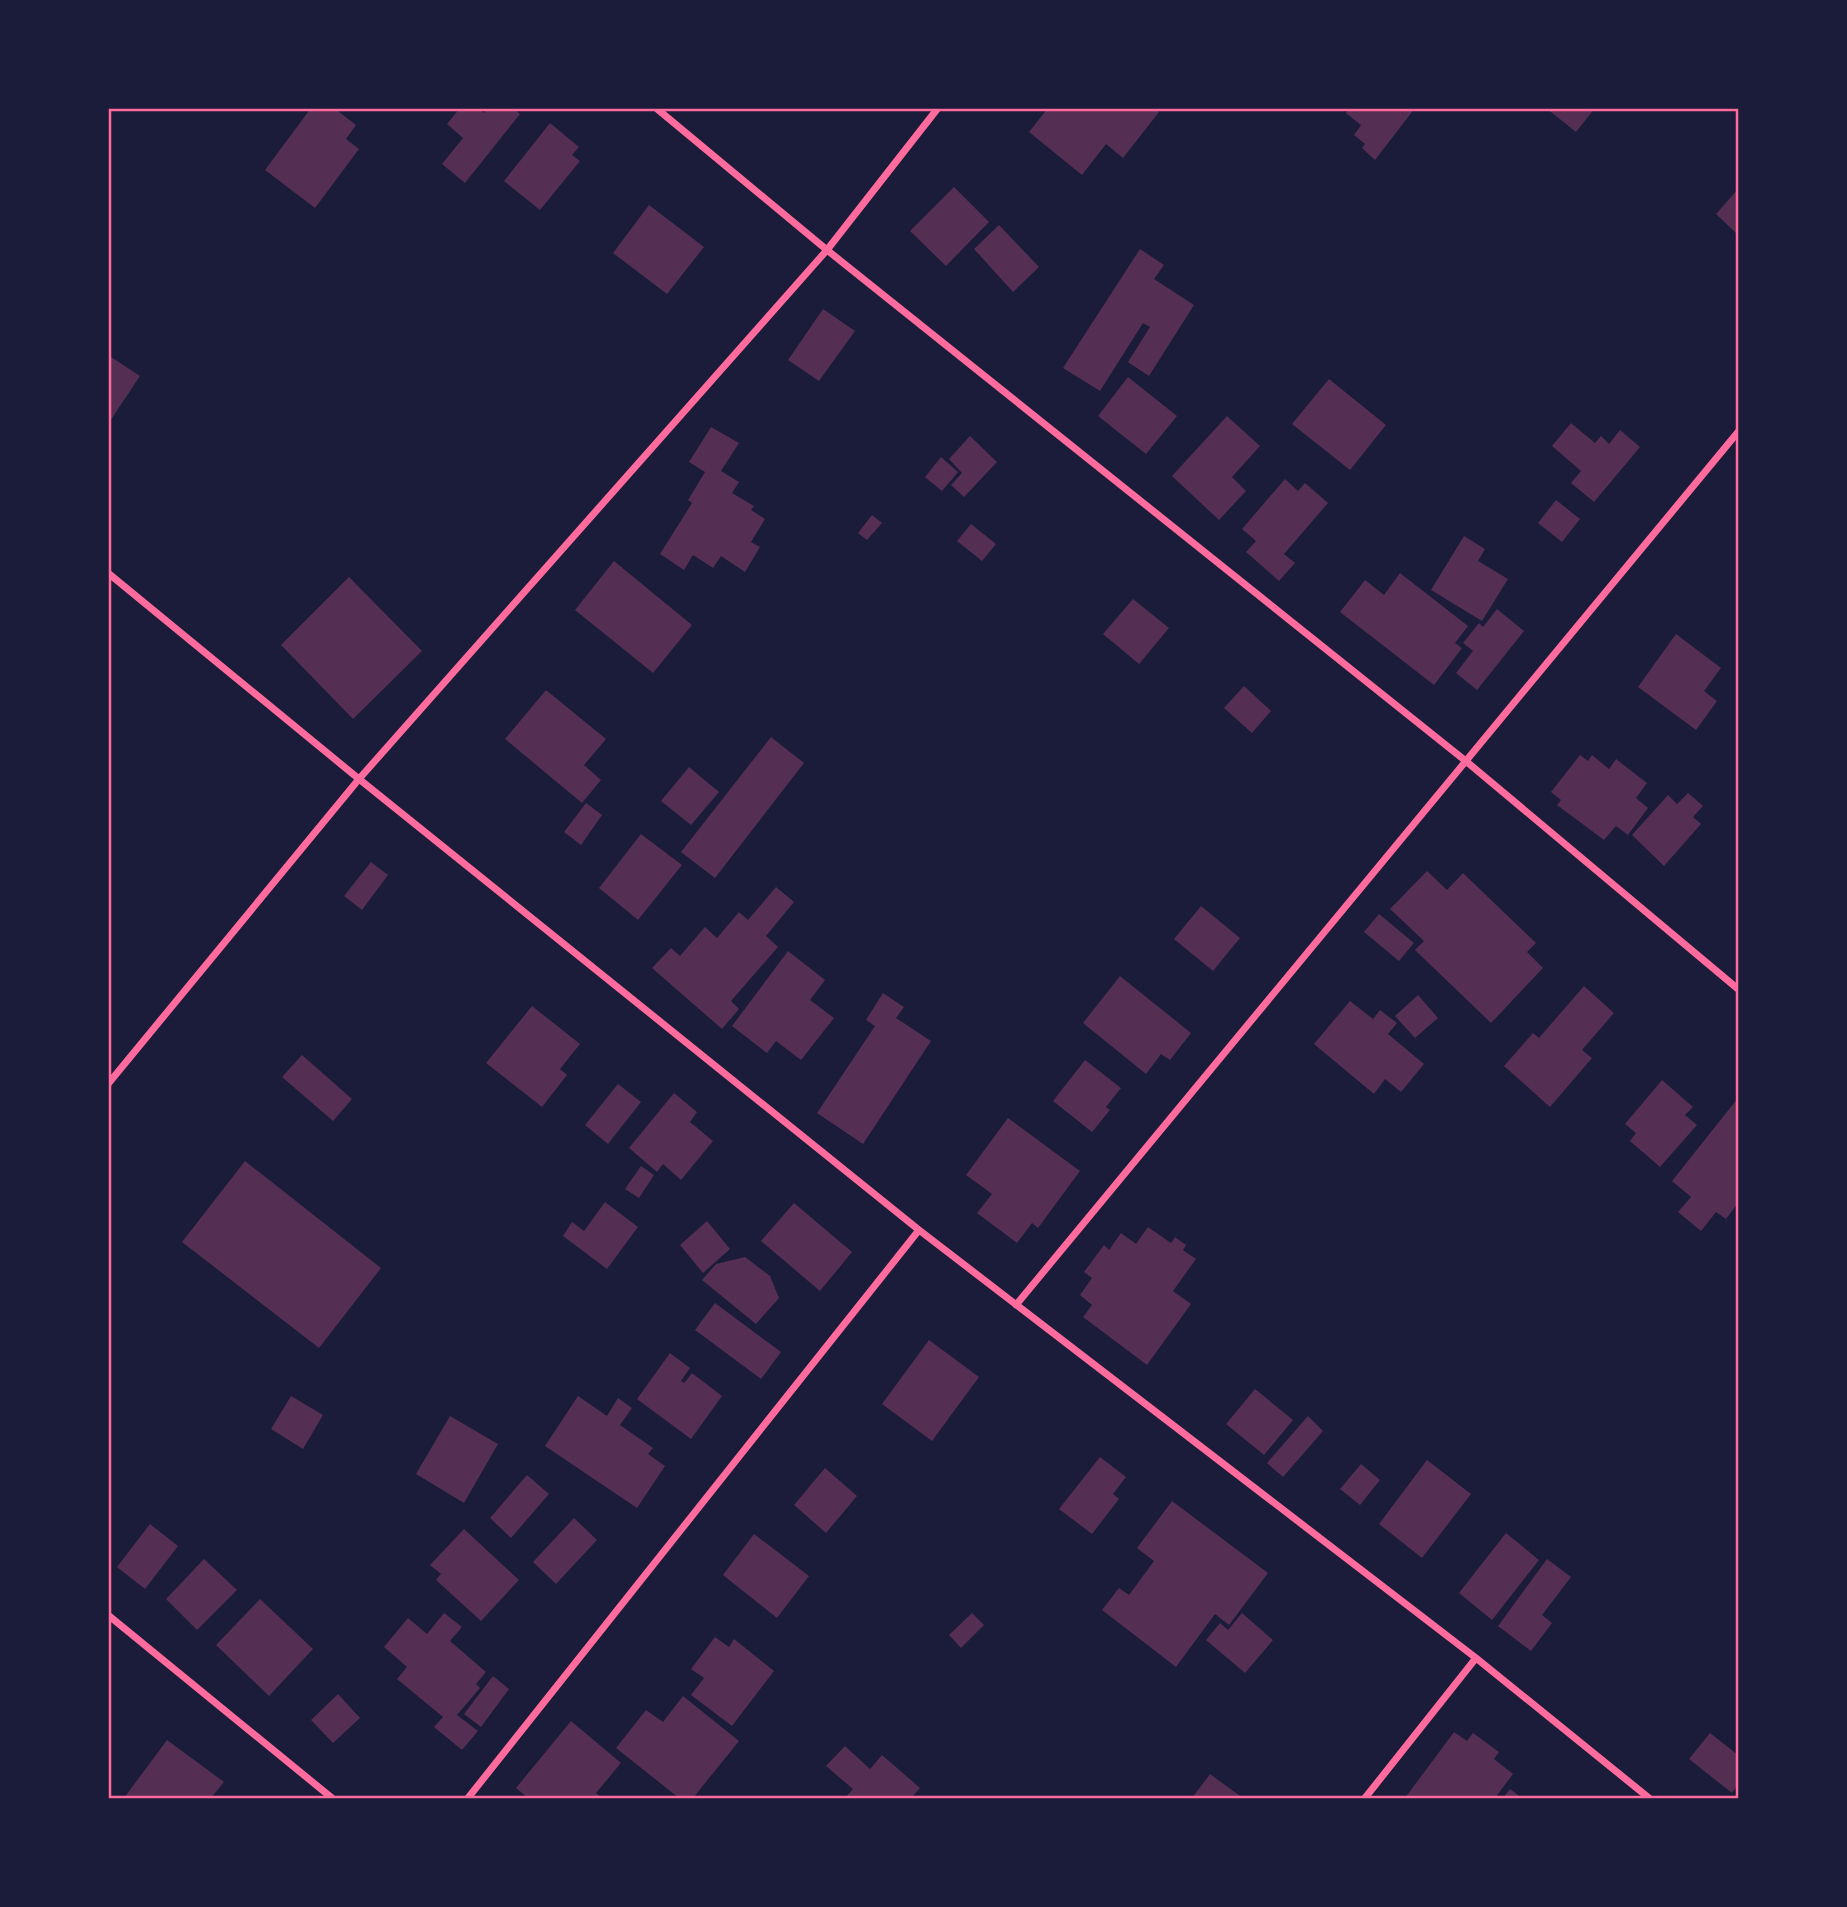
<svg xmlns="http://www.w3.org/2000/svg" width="1847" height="1907" viewBox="0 0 1847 1907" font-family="Quicksand,sans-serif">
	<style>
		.building { fill: #542f53 }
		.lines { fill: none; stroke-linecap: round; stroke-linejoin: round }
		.minor { stroke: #ff6b9d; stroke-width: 7 }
		.neatline { fill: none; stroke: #ff6b9d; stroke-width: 2.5 }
	</style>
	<rect width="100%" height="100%" fill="#1b1b3a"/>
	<path class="building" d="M311,108h23l22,17 -10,14 13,10 -44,59 -50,-38z
		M460,108h18l6,5 3,-5h26l7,6 -55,69 -23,-19 21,-26 -16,-14z
		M1048,108h107l4,4 -36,46 -17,-14 -24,31 -53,-43z
		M1349,108h66l-40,52 -13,-12 3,-4 -11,-9 7,-10 -15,-12z
		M1546,108h49l-19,24z
		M550,123l29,24 -7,8 8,6 -40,49 -36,-29z
		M954,187l35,35 -43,44 -36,-35z
		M1738,189v46l-22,-21z
		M649,205l55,42 -37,47 -54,-41z
		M999,225l40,42 -26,25 -39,-43z
		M1140,249l24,16 -10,14 40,26 -45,71 -21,-14 22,-35 -7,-4 -43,68 -37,-23z
		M823,309l32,22 -36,50 -31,-21z
		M108,355l32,21 -32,48z
		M1128,377l49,39 -31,38 -48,-38z
		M1329,379l57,46 -36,45 -58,-46z
		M1227,416l33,30 -28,31 14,14 -27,29 -47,-44z
		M1571,423l24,20 6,-7 8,8 11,-14 20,17 -46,55 -23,-19 10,-12 -29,-25z
		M711,427l28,16 -18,28 18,11 -7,11 22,13 -3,4 14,9 -14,23 9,5 -15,25 -24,-16 -8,12 -20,-13 -9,15 -24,-16 32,-51 -4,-3 17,-28 -16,-10z
		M970,436l27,26 -33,35 -13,-12 11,-12 -13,-14z
		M941,457l17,15 -16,19 -17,-14z
		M1285,479l13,12 7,-8 23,20 -44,51 11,9 -16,18 -33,-29 10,-11 -14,-12z
		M1556,500l24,19 -18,23 -24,-19z
		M872,515l10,8 -15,17 -9,-7z
		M971,524l25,20 -14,17 -25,-20z
		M1464,536l21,13 -7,12 30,18 -26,42 -51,-31z
		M614,561l78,64 -39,48 -78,-63z
		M1400,573l68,53 -13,17 7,5 -28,37 -94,-73 25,-32 19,15z
		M349,577l73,74 -69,68 -72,-74z
		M1133,599l36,29 -30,36 -36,-30z
		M1497,609l27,22 -47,59 -21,-17 17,-22 -10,-8 16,-20 4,4z
		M1676,634l45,34 -17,23 13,10 -21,29 -58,-43z
		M1244,686l27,25 -19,22 -28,-25z
		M546,690l60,49 -22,26 17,15 -19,23 -77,-64z
		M771,737l33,26 -89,115 -34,-26z
		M1580,755l8,6 4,-6 17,14 7,-10 31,24 -11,15 12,10 -20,27 -12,-9 -12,14 -47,-35 4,-5 -10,-8z
		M689,767l30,25 -28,33 -30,-24z
		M1688,793l15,13 -10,11 8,7 -37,42 -32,-31 36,-40 9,9z
		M586,803l16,12 -21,30 -17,-13z
		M641,834l41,31 -44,55 -39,-32z
		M371,862l17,13 -26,35 -18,-14z
		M1427,871l20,19 16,-17 73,70 -9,9 16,16 -52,55 -76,-73 9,-9 -34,-32z
		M776,887l18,15 -28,34 12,11 -47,54 8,8 -17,20 -70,-61 19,-20 9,8 25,-29 12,11 22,-26 9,8z
		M1201,906l39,32 -27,33 -39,-32z
		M1379,914l35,29 -15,18 -35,-29z
		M788,951l37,29 -15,20 24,18 -33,42 -25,-19 -9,12 -35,-27z
		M1120,976l71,57 -21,27 -9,-6 -15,20 -63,-51z
		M1584,986l30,27 -32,37 10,8 -42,49 -46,-41 29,-33 6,5z
		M883,993l21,14 -8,11 35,23 -68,103 -46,-31 58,-87 -9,-6z
		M1418,995l20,23 -23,20 -20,-22z
		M1350,1001l23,18 7,-9 17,13 -9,11 36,30 -23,28 -16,-13 -11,15 -60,-50z
		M532,1006l48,38 -20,25 7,6 -25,32 -56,-44z
		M302,1055l50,44 -19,22 -51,-44z
		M1085,1060l36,28 -15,19 4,3 -18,22 -39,-31z
		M1662,1080l31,27 -8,8 12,10 -37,42 -30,-26 6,-8 -11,-9z
		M618,1084l23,18 -33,42 -23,-19z
		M674,1093l23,19 -7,10 23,19 -32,39 -18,-16 -6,8 -28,-24z
		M1738,1098v105l-12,16 -10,-7 -15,19 -23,-19 13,-15 -19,-16z
		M1008,1118l72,53 -42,57 -6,-5 -15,20 -40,-30 15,-19 -26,-19z
		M245,1161l136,107 -62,80 -137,-106z
		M641,1166l13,9 -15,23 -14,-9z
		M605,1202l33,25 -31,42 -44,-33 9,-14 12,9z
		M794,1203l58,49 -32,39 -59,-50z
		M707,1221l23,28 -27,24 -23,-28z
		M1148,1227l23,16 4,-6 11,8 -3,5 13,9 -23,32 18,13 -44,61 -64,-48 9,-12 -12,-10 12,-17 -8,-6 20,-27 5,5 12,-17 15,11z
		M745,1257l25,19 9,22 -23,26 -54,-44 14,-16z
		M715,1303l66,49 -20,27 -66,-49z
		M929,1340l50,37 -47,64 -50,-37z
		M670,1353l20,15 -9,13 3,2 8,-10 30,23 -31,43 -54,-40z
		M1255,1389l38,31 -29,35 -38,-31z
		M291,1396l32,19 -20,34 -32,-20z
		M578,1396l29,20 11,-18 14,10 -12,17 33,23 -5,6 17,12 -28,42 -92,-62z
		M450,1416l48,28 -34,59 -48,-29z
		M1308,1416l15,15 -40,46 -16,-14z
		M1100,1457l26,20 -13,17 6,5 -27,35 -33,-25z
		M1427,1460l44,34 -49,64 -43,-34z
		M1361,1464l19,16 -20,25 -20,-16z
		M825,1468l32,28 -31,37 -32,-28z
		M527,1475l22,19 -38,44 -21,-20z
		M1172,1501l96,72 -39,52 -14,-11 -39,53 -74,-57 17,-22 10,7 25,-34 -17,-13z
		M574,1518l23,22 -41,44 -23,-22z
		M150,1524l28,22 -33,43 -28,-22z
		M464,1529l55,51 -38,41 -45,-41 5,-6 -11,-9z
		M1506,1533l33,27 -47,60 -33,-27z
		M754,1534l55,42 -32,42 -54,-43z
		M204,1559l33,31 -40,40 -31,-31z
		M1547,1559l24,18 -29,38 10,8 -21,28 -33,-25z
		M260,1599l53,50 -44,47 -53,-51z
		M444,1613l18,14 -12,14 36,31 -10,12 4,4 -23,27 21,16 -16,19 -28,-23 9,-10 -46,-38 10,-12 -23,-20 24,-29 19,16z
		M972,1613l12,12 -23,23 -12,-13z
		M1242,1613l31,27 -28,33 -39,-33 14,-17 8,7z
		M715,1637l14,10 5,-8 40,32 -42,55 -41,-31 13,-17 -13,-9z
		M493,1676l16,13 -28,38 -17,-13z
		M338,1694l22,24 -27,25 -22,-23z
		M683,1696l56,45 -46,57h-14l-63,-50 30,-38 17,12z
		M571,1721l50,42 -25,30 6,5h-74l-12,-10z
		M1454,1732l13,9 6,-8 26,19 -5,7 19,15 -18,24h-90z
		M1710,1733l28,22v30l-6,8 -43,-34z
		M167,1740l57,42 -13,16h-87z
		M845,1746l25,23 12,-14 38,33 -9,10h-66l8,-9 -27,-23z
		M1210,1774l33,24h-51z
		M1510,1789l12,9h-19z"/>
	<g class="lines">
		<path class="minor" d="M656,108l171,142 640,512 271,227
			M108,573l251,206 560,451 557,428 173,140
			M108,1084l251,-305 468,-529 111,-142
			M1016,1305l722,-873
			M108,1615l224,183
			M468,1798l451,-568
			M1365,1798l111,-140"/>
	</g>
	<rect width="1847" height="1907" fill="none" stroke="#1b1b3a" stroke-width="220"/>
	<rect x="110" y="110" width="1627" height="1687" class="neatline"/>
</svg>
